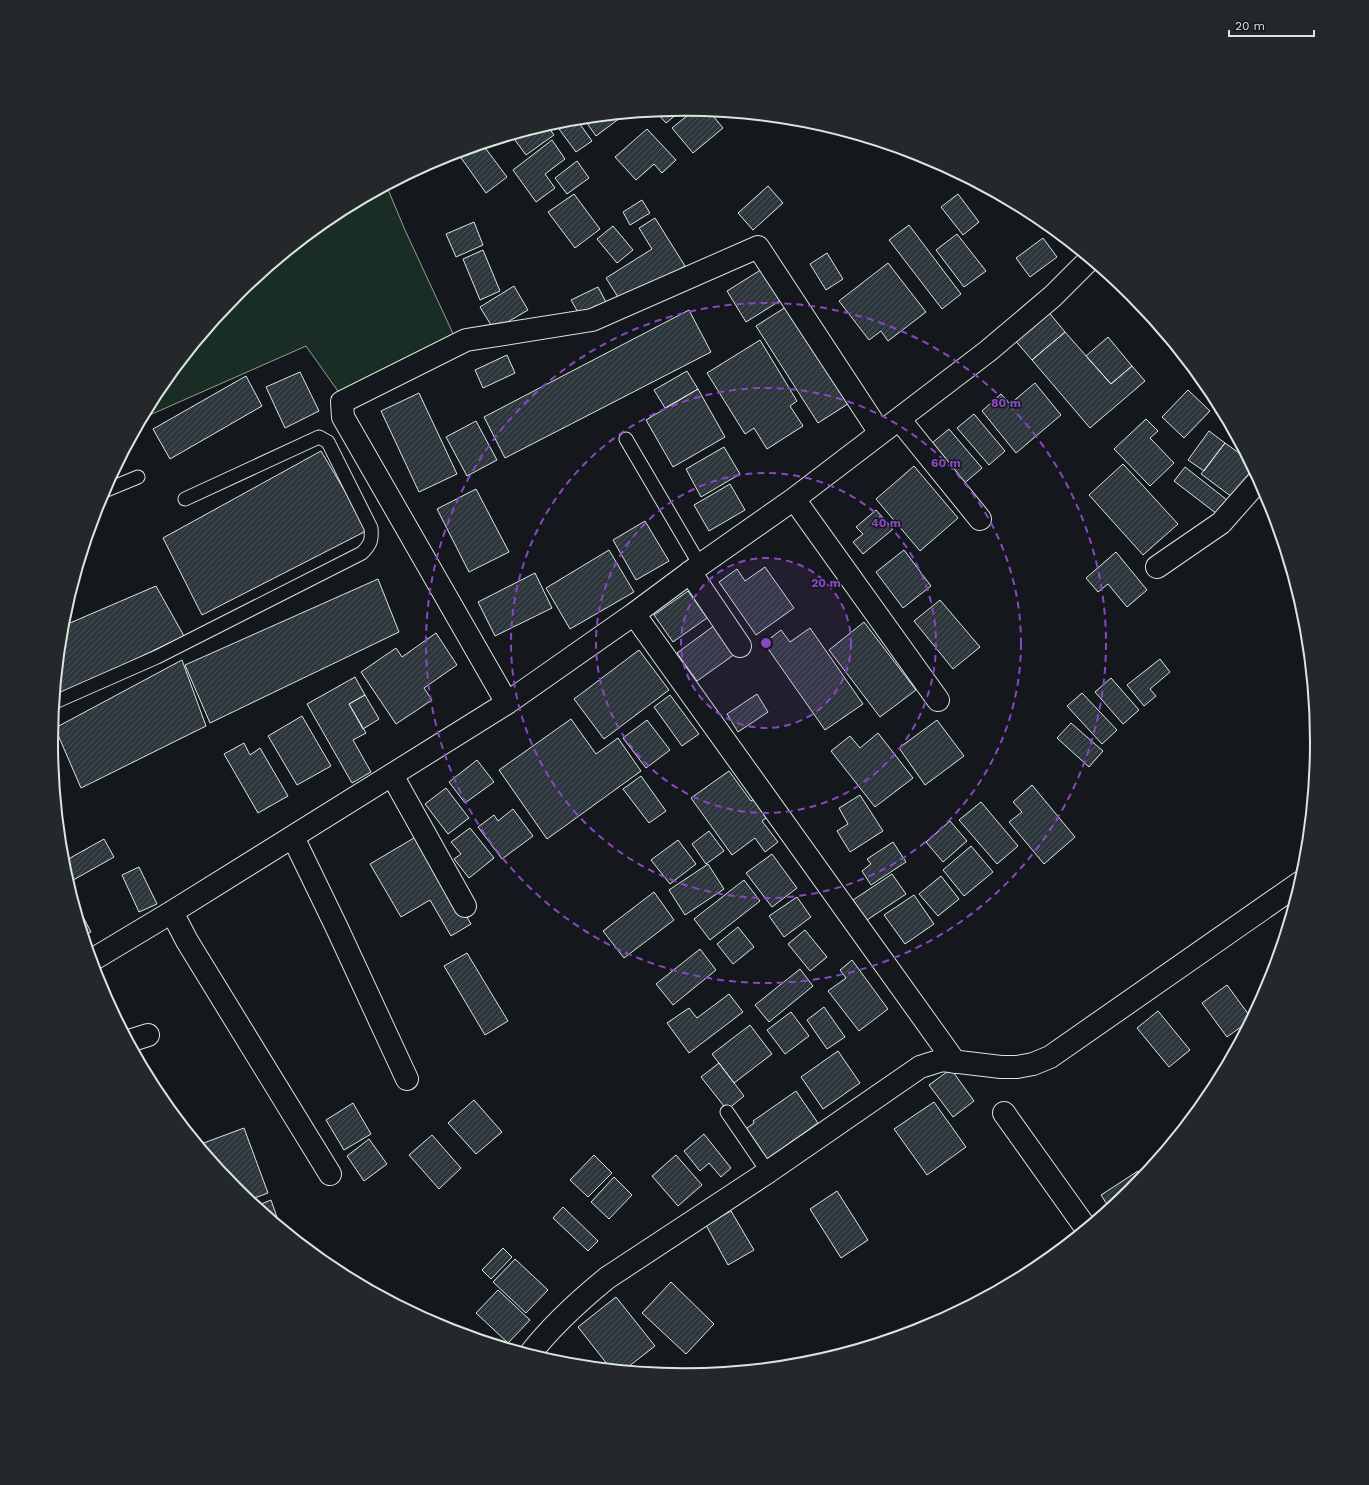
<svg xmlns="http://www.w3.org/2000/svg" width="1369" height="1485" viewBox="0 0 1369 1485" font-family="'Work Sans',sans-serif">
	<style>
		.grass { fill: #1a2d24; stroke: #939e99 }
		.building { fill: url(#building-hatch); stroke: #d8e6dc }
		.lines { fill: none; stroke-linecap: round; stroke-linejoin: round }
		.lane-casing { stroke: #d8e6dc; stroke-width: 15 }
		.street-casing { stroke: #d8e6dc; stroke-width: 24 }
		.lane { stroke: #14181c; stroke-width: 13 }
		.street { stroke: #14181c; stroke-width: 22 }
		.ring { fill: none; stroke: #8948c3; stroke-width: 2; stroke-dasharray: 7 5 }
		.rim { fill: none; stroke: #d8e6dc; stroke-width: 2 }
		.centre { fill: #8948c3; stroke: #14181c; stroke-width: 2 }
		.ring-label { font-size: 12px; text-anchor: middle; font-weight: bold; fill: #8948c3; stroke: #14181c; stroke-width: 3; stroke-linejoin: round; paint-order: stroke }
	</style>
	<defs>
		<pattern id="building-hatch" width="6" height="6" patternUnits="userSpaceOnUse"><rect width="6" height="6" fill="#2c363c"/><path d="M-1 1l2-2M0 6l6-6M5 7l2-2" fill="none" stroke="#4a5358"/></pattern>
	</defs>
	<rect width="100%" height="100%" fill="#14181c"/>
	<path class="grass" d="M387,187l18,43 51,110 -116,54 -34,-48 -163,72 15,-28 79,-96 96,-78z"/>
	<path class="building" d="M683,109l-17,14 -10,-11z
		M694,110l15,1 14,17 -30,25 -21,-25z
		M624,115l-28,21 -12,-17z
		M572,120h5l15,21 -16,11 -17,-23z
		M547,125l7,10 -28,20 -14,-19z
		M647,129l29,31 -14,13 -8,-9 -18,16 -21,-23z
		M552,140l13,19 -20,15 10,14 -19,14 -23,-32z
		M483,145l24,32 -21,16 -27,-38 7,-5z
		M577,161l12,17 -22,16 -12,-16z
		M768,186l15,17 -30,27 -15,-17z
		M574,194l26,35 -25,19 -27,-36z
		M958,194l21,28 -16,13 -22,-28z
		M642,200l8,13 -20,12 -7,-13z
		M655,218l30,48 -62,39 -17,-27 46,-29 -13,-21z
		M474,222l9,23 -27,12 -10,-23z
		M909,225l52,69 -19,15 -53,-69z
		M613,226l20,24 -16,13 -20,-24z
		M957,234l29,37 -22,16 -28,-37z
		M1043,238l14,19 -27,20 -14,-19z
		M483,250l17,41 -20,9 -17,-41z
		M827,253l16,26 -17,11 -16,-26z
		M888,263l38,49 -38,29 -7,-10 -12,9 -30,-39z
		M767,266l19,31 -40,25 -19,-31z
		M514,286l14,24 -34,20 -14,-23z
		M598,287l8,15 -26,14 -9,-16z
		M789,305l62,97 -33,21 -62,-97z
		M689,310l22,42 -206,106 -21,-41z
		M1047,310l18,22 -33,28 -19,-22z
		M1065,332l46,52 21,-18 13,15 -55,47 -58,-68z
		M1108,337l24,29 -21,18 -25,-28z
		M760,340l37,61 -7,5 13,20 -36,23 -13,-21 -9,6 -38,-61z
		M507,355l8,18 -32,15 -8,-18z
		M687,371l11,18 -33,19 -11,-18z
		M300,372l19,39 -34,17 -19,-41z
		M246,376l16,30 -92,53 -17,-30z
		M1200,377l11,14 4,7 -19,-17z
		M1035,383l26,32 -45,38 -34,-42 19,-17 9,10z
		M698,389l27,48 -52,30 -27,-47z
		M1188,390l22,21 -26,27 -22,-21z
		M419,393l38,81 -38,18 -38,-81z
		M974,414l31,37 -16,14 -32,-37z
		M1146,419l12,12 -8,7 24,25 -24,23 -36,-37z
		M476,421l21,39 -30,16 -21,-39z
		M949,429l33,39 -22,19 -34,-39z
		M1209,431l16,12 -21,28 -16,-11z
		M1225,443l24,17 4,9 -21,28 -31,-23z
		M724,447l16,27 -39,23 -15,-28z
		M321,451l47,79 -166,85 -39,-77z
		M1123,464l55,60 -35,31 -54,-60z
		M914,466l44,52 -38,33 -44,-52z
		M1185,467l42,33 -10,14 -43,-33z
		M730,484l15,26 -36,21 -15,-26z
		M476,489l33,63 -40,20 -32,-63z
		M876,510l17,19 -30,25 -10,-12 10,-8 -7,-7z
		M645,521l24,40 -33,19 -23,-40z
		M609,550l25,42 -64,37 -24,-41z
		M904,550l27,36 -28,22 -27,-36z
		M1116,552l31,38 -20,17 -19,-23 -10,8 -12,-14z
		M765,567l29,41 -38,27 -37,-53 18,-13 8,12z
		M535,573l17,35 -57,28 -17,-34z
		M378,579l21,53 -189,91 -25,-58z
		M156,586l28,50 -128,61 7,-71z
		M688,591l19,27 -34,24 -19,-27z
		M940,600l40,47 -27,22 -39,-48z
		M864,622l52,68 -36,27 -51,-67z
		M715,625l20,29 -38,27 -20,-28z
		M810,628l53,76 -38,26 -61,-87 17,-13 9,12z
		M436,633l21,32 -33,23 8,12 -36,24 -35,-52 35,-24 6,9z
		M639,650l30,40 -65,49 -30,-40z
		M1160,659l10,13 -20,17 6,7 -12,10 -17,-21z
		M182,660l24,66 -125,62 -26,-60z
		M355,677l10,18 -16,9 17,29 -13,7 18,32 -19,11 -45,-79z
		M1111,678l28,32 -16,14 -28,-32z
		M1082,693l35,37 -15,14 -35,-38z
		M757,694l11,18 -30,20 -11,-18z
		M365,695l14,24 -16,10 -14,-25z
		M670,695l29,39 -17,12 -28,-39z
		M302,716l29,50 -34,19 -29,-49z
		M571,719l25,35 22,-16 23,33 -94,68 -48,-69z
		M647,720l23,30 -24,18 -23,-30z
		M937,720l27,36 -39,29 -26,-37z
		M1071,723l32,28 -14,16 -32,-29z
		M878,733l35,45 -38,29 -44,-56 19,-15 10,12z
		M244,743l6,12 10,-7 28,48 -30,17 -34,-59z
		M477,760l17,22 -29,21 -16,-21z
		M729,771l22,30 5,-3 13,18 -7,5 16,21 -13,10 -10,-14 -23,17 -41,-57z
		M641,776l25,35 -17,12 -26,-34z
		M1032,785l43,52 -31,27 -35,-42 13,-10 -9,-10z
		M446,788l23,30 -21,16 -23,-30z
		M860,795l23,36 -33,21 -13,-21 11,-7 -9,-16z
		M981,802l37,44 -21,18 -38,-44z
		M513,809l20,27 -31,23 -24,-32 16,-12 4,6z
		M950,821l17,20 -24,21 -17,-20z
		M470,828l24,30 -25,20 -15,-19 7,-5 -10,-12z
		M709,831l15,20 -18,13 -14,-20z
		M419,835l52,89 -20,12 -21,-36 -29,17 -31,-53z
		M104,839l10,18 -46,26 -5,-21z
		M678,840l18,24 -26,20 -19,-24z
		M893,842l13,20 -35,23 -9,-14 9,-7 -4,-5z
		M971,846l22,26 -29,24 -21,-26z
		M772,854l25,34 -25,19 -26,-34z
		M708,864l16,25 -39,26 -16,-25z
		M139,867l18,37 -18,8 -17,-37z
		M892,874l14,20 -39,26 -14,-20z
		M941,876l18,23 -21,17 -19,-22z
		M744,880l16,21 -50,39 -16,-21z
		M654,892l20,28 -50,38 -21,-27z
		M914,895l20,29 -29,20 -21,-29z
		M797,897l14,20 -27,20 -15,-21z
		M78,907l13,25 -7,4 -8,-28z
		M738,927l16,20 -21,17 -16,-20z
		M805,930l22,27 -17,14 -22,-27z
		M700,949l16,21 -43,35 -17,-21z
		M467,953l41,68 -23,14 -41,-69z
		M852,960l36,49 -29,22 -31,-40 18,-13 -6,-8z
		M800,969l13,17 -44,36 -14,-17z
		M1227,985l25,34 -25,18 -25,-34z
		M729,994l14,18 -54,41 -22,-30 22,-15 8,10z
		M824,1007l21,30 -18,12 -20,-29z
		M1158,1011l32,39 -21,17 -32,-39z
		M791,1012l18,24 -24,18 -18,-24z
		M750,1025l22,29 -38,29 -22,-29z
		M838,1051l22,32 -37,26 -22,-32z
		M719,1063l25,33 -17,14 -26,-33z
		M951,1069l23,32 -21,16 -24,-32z
		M796,1091l22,32 -54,38 -21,-30 11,-8 -1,-2z
		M474,1100l28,32 -26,22 -28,-31z
		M934,1102l32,45 -39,28 -33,-46z
		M353,1103l18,31 -27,16 -18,-30z
		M244,1128l24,65 -19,7 -13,-10 -32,-39 -3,-7z
		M704,1134l27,34 -10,9 -12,-14 -9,8 -16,-20z
		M432,1135l29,33 -22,21 -30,-34z
		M369,1139l18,25 -23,17 -17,-25z
		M594,1155l18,18 -24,24 -18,-17z
		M676,1155l26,30 -24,21 -26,-30z
		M1138,1171l4,8 -10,12 -22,18 -9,-14z
		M614,1177l18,18 -23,24 -18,-17z
		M837,1191l31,49 -27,18 -31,-49z
		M271,1200l9,26 -24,-20z
		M563,1207l35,34 -10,10 -35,-33z
		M731,1211l23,39 -26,15 -22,-40z
		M503,1248l9,9 -21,22 -9,-9z
		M515,1259l33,31 -22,23 -33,-31z
		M671,1282l43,42 -28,30 -44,-41z
		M498,1290l32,30 -22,23 -32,-30z
		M616,1297l39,49 -31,24 -13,-1 -33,-42z"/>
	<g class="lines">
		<g class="lane-casing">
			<path id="lane" d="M626,439l74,126
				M104,491l34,-14
				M55,702l102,-45 205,-104c9,-9 10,-13 9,-25l-43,-86 -9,-5 -134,62
				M727,1112l41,60"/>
		</g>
		<g class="street-casing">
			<path id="street" d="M899,419l81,100
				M794,499l144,201
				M1157,567l64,-44 38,-43
				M690,572l50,74
				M634,614l321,448
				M507,703l-164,-286 -1,-15 124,-62 126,-20 166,-73 122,186
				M392,775l73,131
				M293,837l44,91 70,151
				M172,912l15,29 143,233
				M92,960l80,-48 335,-209 127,-89 66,-49 94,-66 194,-148 65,-55 37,-37
				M129,1041l19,-6
				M1004,1113l82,115
				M530,1354c22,-29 49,-53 77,-76l161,-106 152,-105 22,-7 59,7h16l16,-3 17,-7 251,-175"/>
		</g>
		<use href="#lane" class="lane"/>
		<use href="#street" class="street"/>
	</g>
	<circle cx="766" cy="643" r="85" fill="#8948c3" fill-opacity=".12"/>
	<g class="ring">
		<circle cx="766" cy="643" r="85"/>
		<circle cx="766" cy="643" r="170"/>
		<circle cx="766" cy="643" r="255"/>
		<circle cx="766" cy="643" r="340"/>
	</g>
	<path d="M0 0H1369V1485H0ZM58 742a626 626 0 1 1 1252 0a626 626 0 1 1-1252 0Z" fill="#24282b" fill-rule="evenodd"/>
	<path class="rim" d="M58 742a626 626 0 1 1 1252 0a626 626 0 1 1-1252 0Z"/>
	<circle cx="766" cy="643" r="6" class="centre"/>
	<g class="ring-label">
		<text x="1006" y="407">80 m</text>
		<text x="946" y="467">60 m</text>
		<text x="886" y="527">40 m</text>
		<text x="826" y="587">20 m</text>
	</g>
	<path d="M1229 30v6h85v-6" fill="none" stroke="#d8e6dc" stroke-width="2"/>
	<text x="1235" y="30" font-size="12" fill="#d8e6dc" stroke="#14181c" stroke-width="3" paint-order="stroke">20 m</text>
</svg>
